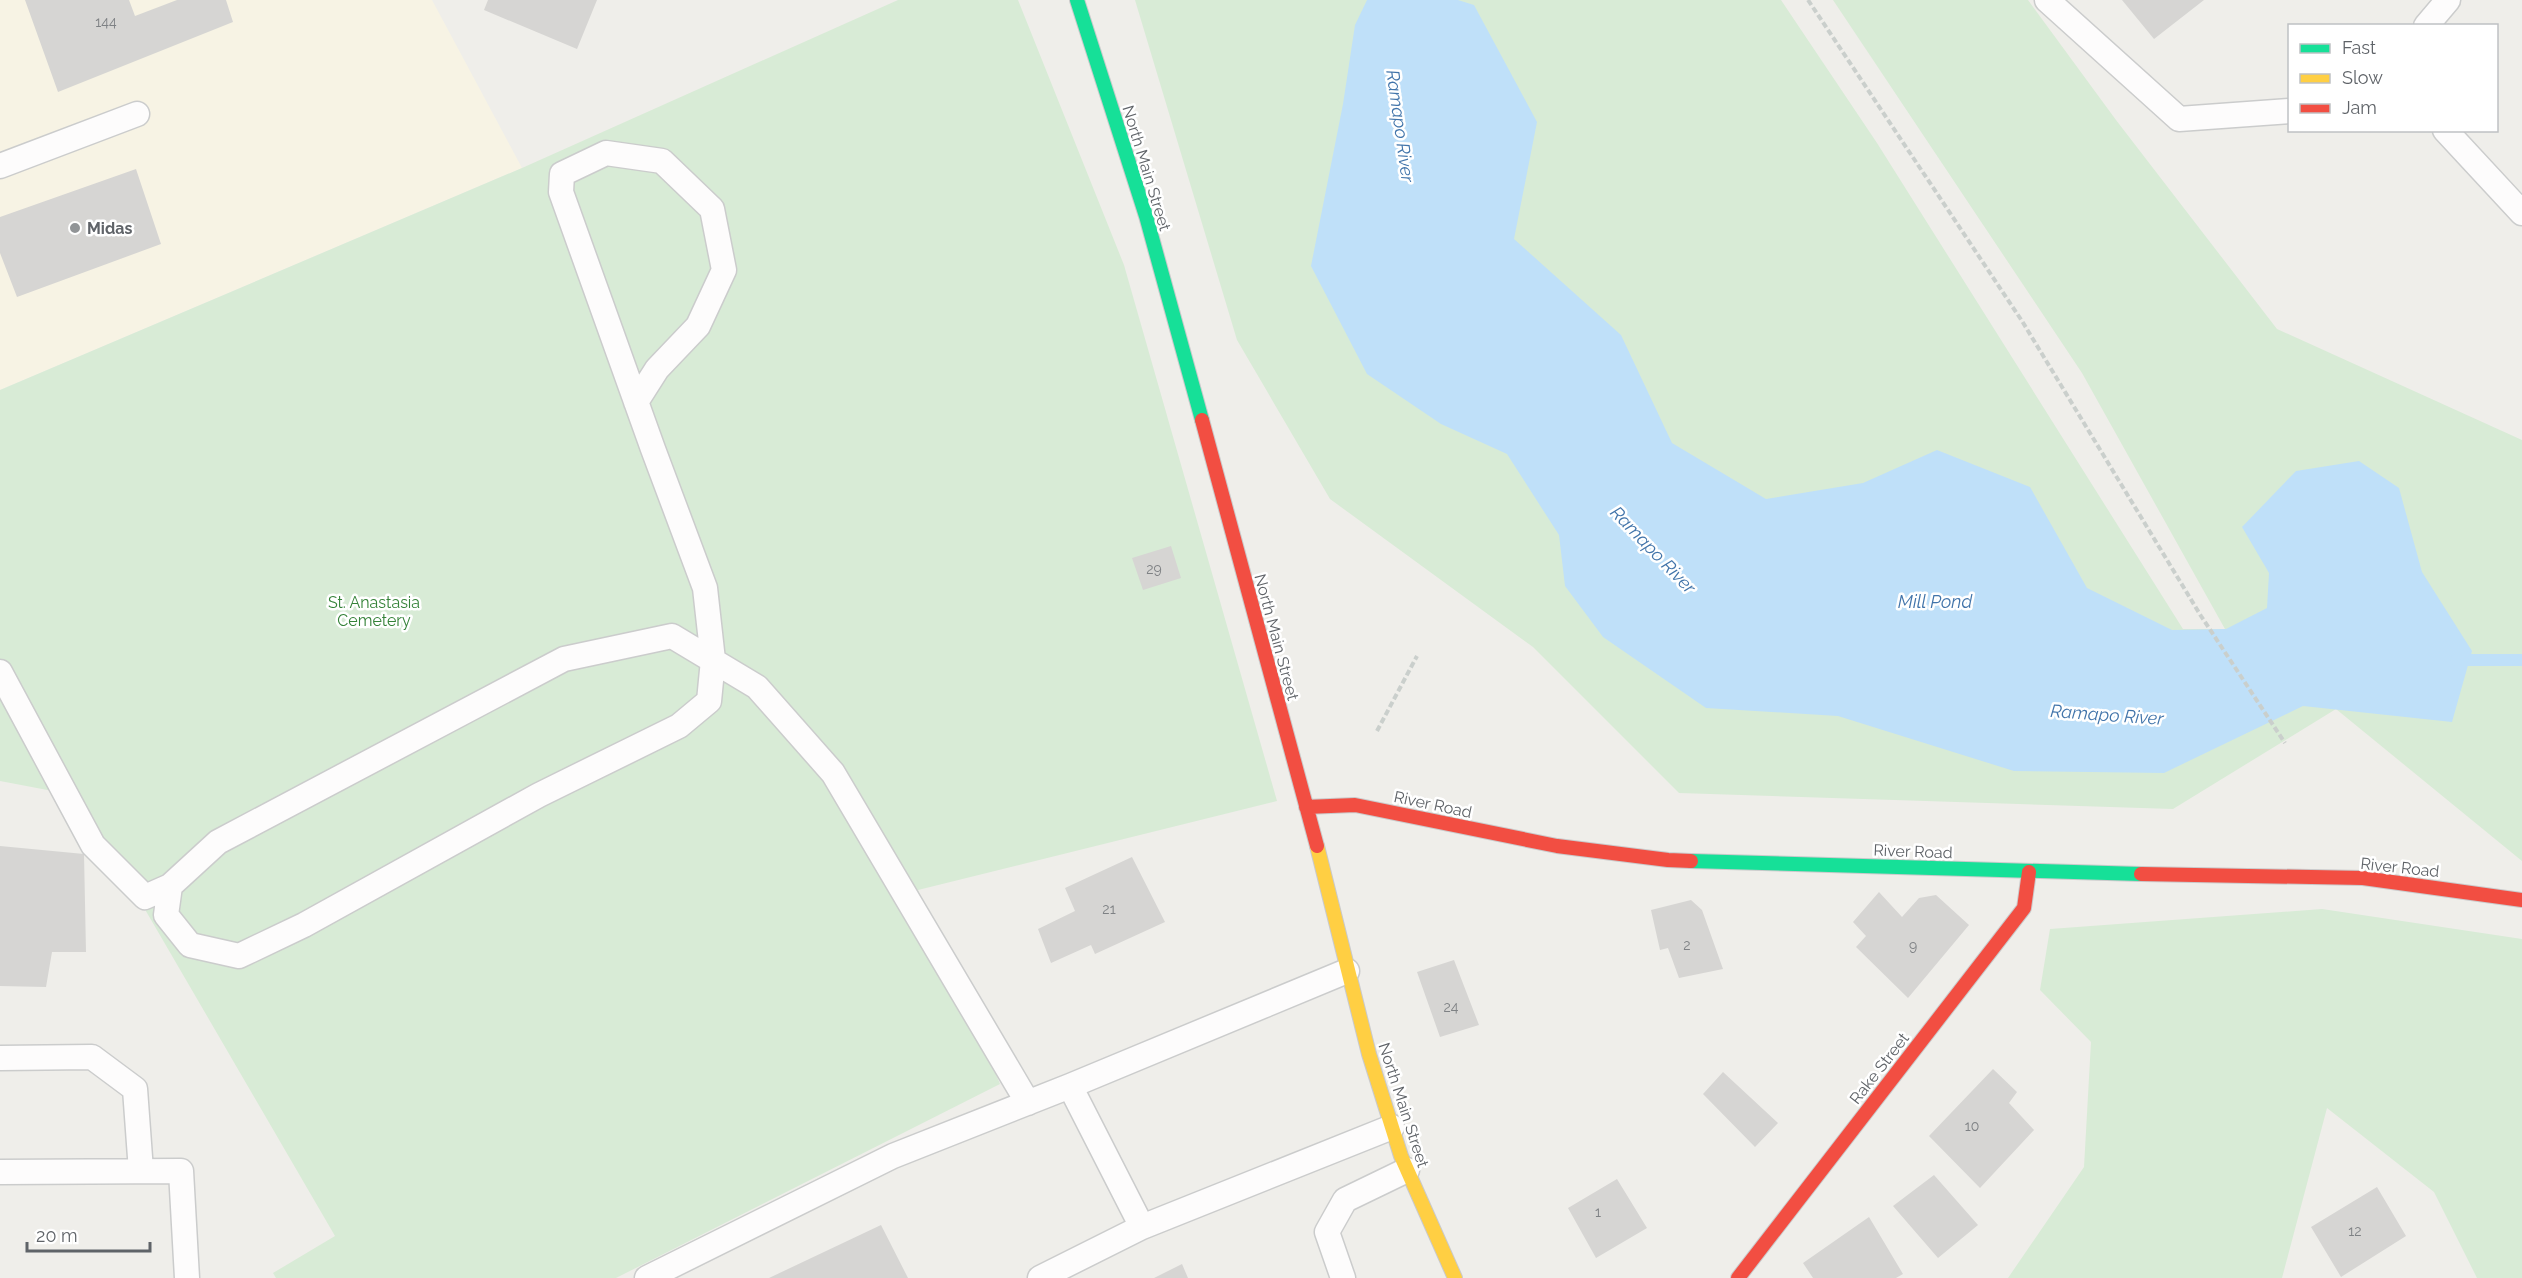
<svg xmlns="http://www.w3.org/2000/svg" width="2522" height="1278" viewBox="0 0 2522 1278" font-family="Raleway,sans-serif">
	<style>
		.commercial { fill: #f7f3e4 }
		.green { fill: #d8ebd6 }
		.water { fill: #bfe0f9 }
		.lines { fill: none; stroke-linecap: round; stroke-linejoin: round }
		.stream { stroke: #bfe0f9; stroke-width: 12 }
		.building { fill: #d6d5d3 }
		.lane-casing { stroke: #cbcccc; stroke-width: 27 }
		.fast-casing { stroke: #cacacb; stroke-width: 16 }
		.slow-casing { stroke: #cacacb; stroke-width: 16 }
		.jam-casing { stroke: #cacacb; stroke-width: 16 }
		.path { stroke: #cacfcc; stroke-width: 4; stroke-dasharray: 6 3; stroke-linecap: butt }
		.lane { stroke: #fdfcfc; stroke-width: 24 }
		.fast { stroke: #16e098; stroke-width: 14 }
		.slow { stroke: #ffcf43; stroke-width: 14 }
		.jam { stroke: #f24e42; stroke-width: 14 }
		.poi-dot { fill: #919496; stroke: #fff; stroke-width: 2 }
		.labels { text-anchor: middle; stroke-width: 5; stroke-linejoin: round; paint-order: stroke }
		.number-label { font-size: 14px; fill: #7e8184 }
		.street-label { font-size: 16px; fill: #5f6368; stroke: #fff }
		.poi-label { font-size: 16px; font-weight: bold; fill: #5f6368; stroke: #fff; text-anchor: start }
		.park-label { font-size: 16px; fill: #348238; stroke: #fff }
		.water-label { font-size: 18px; font-style: italic; fill: #4174aa; stroke: #fff }
	</style>
	<rect width="100%" height="100%" fill="#efeeea"/>
	<path class="commercial" d="M0,0h432l90,168 -522,222z"/>
	<path class="green" d="M898,0h120l106,265 153,536 -359,89 82,194 -384,194h-340l-3,-5 62,-37 -256,-440 -79,-15v-391l522,-222z
		M1135,0h646l96,143 306,486h42l-143,-256 -249,-373h195l88,120 161,209 245,111v421l-186,-152 -163,100 -494,-16 -146,-146 -203,-148 -93,-159z
		M2322,909l200,30v339h-45l-43,-86 -107,-84 -45,170h-274l76,-111 7,-125 -51,-52 10,-61z"/>
	<path class="water" d="M1367,0h91l16,5 63,117 -23,117 107,96 51,108 94,56 97,-16 74,-33 93,37 57,101 85,42 54,-1 41,-21 2,-35 -27,-46 54,-56 63,-10 40,27 23,84 50,79 -20,71 -149,-16 -139,67 -150,-2 -176,-55 -132,-8 -103,-71 -38,-51 -6,-51 -52,-81 -66,-30 -74,-50 -56,-108 32,-162 12,-79z"/>
	<g class="lines">
		<path class="stream" d="M2456,660h66"/>
	</g>
	<path class="building" d="M25,0h104l6,16 42,-16h49l7,22 -175,70z
		M488,0h109l-20,49 -93,-39z
		M2122,0h82l-50,39z
		M136,169l25,75 -144,53 -17,-44v-36z
		M1171,546l10,32 -38,12 -11,-32z
		M0,846l84,8 2,98h-34l-6,35 -46,-1z
		M1132,857l33,65 -70,32 -4,-9 -40,18 -13,-34 37,-18 -10,-23z
		M1879,892l23,25 17,-19 17,-3 33,30 -61,73 -52,-51 10,-11 -13,-14z
		M1691,900l11,10 21,59 -44,9 -11,-30 -8,2 -9,-40z
		M1454,960l25,65 -39,12 -23,-65z
		M1993,1069l24,23 -8,11 25,27 -54,58 -51,-52z
		M1723,1072l55,51 -23,24 -52,-53z
		M1934,1175l44,50 -40,33 -45,-52z
		M1617,1179l30,49 -51,30 -28,-50z
		M2377,1187l29,49 -65,41 -30,-50z
		M1869,1217l34,57 -7,4h-83l-10,-15z
		M881,1225l27,53h-139z
		M1182,1264l6,14h-34z"/>
	<g class="lines">
		<g class="lane-casing">
			<path id="lane" d="M2047,0l132,119 111,-8
				M2426,26l22,-26
				M2445,130l77,83
				M0,166l137,-52
				M0,672l93,173 52,52 25,-11 48,-44 346,-183 108,-23 85,51 76,86 195,330
				M170,886l-4,29 24,30 49,11 65,-31 235,-130 140,-69 30,-25 4,-41 -8,-72 -52,-139 -92,-257 1,-18 44,-21 56,8 50,48 12,61 -26,56 -41,43 -21,33
				M0,1058l92,-1 43,32 6,82
				M1070,1086l72,141
				M0,1172l181,-1 6,107
				M647,1278l246,-122 177,-70 277,-115
				M1040,1278l102,-51 250,-100
				M1343,1278l-16,-46 18,-32 62,-30"/>
		</g>
		<g class="fast-casing">
			<path id="fast" d="M1077,0l69,216 56,204
				M1691,861l450,13"/>
		</g>
		<g class="slow-casing">
			<path id="slow" d="M1317,846l52,208 32,102 54,122"/>
		</g>
		<g class="jam-casing">
			<path id="jam" d="M1202,420l115,426
				M1306,807l49,-2 202,41 111,14 23,1
				M2141,874l222,4 159,22
				M1738,1278l286,-370 5,-36"/>
		</g>
		<path class="path" d="M1808,0l214,321 179,295 84,127
			M1377,731l40,-75"/>
		<use href="#lane" class="lane"/>
		<use href="#fast" class="fast"/>
		<use href="#slow" class="slow"/>
		<use href="#jam" class="jam"/>
	</g>
	<circle class="poi-dot" cx="75" cy="228" r="6"/>
	<g class="labels">
		<g class="number-label">
			<text x="106" y="27">144</text>
			<text x="1154" y="574">29</text>
			<text x="1109" y="914">21</text>
			<text x="1687" y="950">2</text>
			<text x="1913" y="951">9</text>
			<text x="1451" y="1012">24</text>
			<text x="1972" y="1131">10</text>
			<text x="1598" y="1217">1</text>
			<text x="2355" y="1236">12</text>
		</g>
		<g class="street-label">
			<text transform="translate(1147 168) rotate(73)" y="6">North Main Street</text>
			<text transform="translate(1277 637) rotate(75)" y="6">North Main Street</text>
			<text transform="translate(1433 804) rotate(12)" y="6">River Road</text>
			<text transform="translate(1913 851) rotate(2)" y="6">River Road</text>
			<text transform="translate(2400 867) rotate(6)" y="6">River Road</text>
			<text transform="translate(1879 1068) rotate(-52)" y="6">Rake Street</text>
			<text transform="translate(1404 1105) rotate(72)" y="6">North Main Street</text>
		</g>
		<g class="poi-label">
			<text x="87" y="234">Midas</text>
		</g>
		<g class="park-label">
			<text x="374" y="608">St. Anastasia<tspan x="374" dy="18">Cemetery</tspan></text>
		</g>
		<g class="water-label">
			<text transform="translate(1400 126) rotate(82)" y="6">Ramapo River</text>
			<text transform="translate(1653 550) rotate(46)" y="6">Ramapo River</text>
			<text x="1935" y="608">Mill Pond</text>
			<text transform="translate(2107 715) rotate(4)" y="6">Ramapo River</text>
		</g>
	</g>
	<rect x="2288" y="24" width="210" height="108" fill="#ffffff" stroke="#bfc1c3" stroke-width="1.5"/>
	<rect x="2300" y="44" width="30" height="9" fill="#16e098" stroke="#bfc1c3" stroke-width="1.5"/>
	<text x="2342" y="54" font-size="18" fill="#5f6368">Fast</text>
	<rect x="2300" y="74" width="30" height="9" fill="#ffcf43" stroke="#bfc1c3" stroke-width="1.5"/>
	<text x="2342" y="84" font-size="18" fill="#5f6368">Slow</text>
	<rect x="2300" y="104" width="30" height="9" fill="#f24e42" stroke="#bfc1c3" stroke-width="1.5"/>
	<text x="2342" y="114" font-size="18" fill="#5f6368">Jam</text>
	<path d="M27 1242v9h123v-9" fill="none" stroke="#5f6368" stroke-width="3"/>
	<text x="36" y="1242" font-size="18" fill="#5f6368" stroke="#ffffff" stroke-width="4.5" paint-order="stroke">20 m</text>
</svg>
